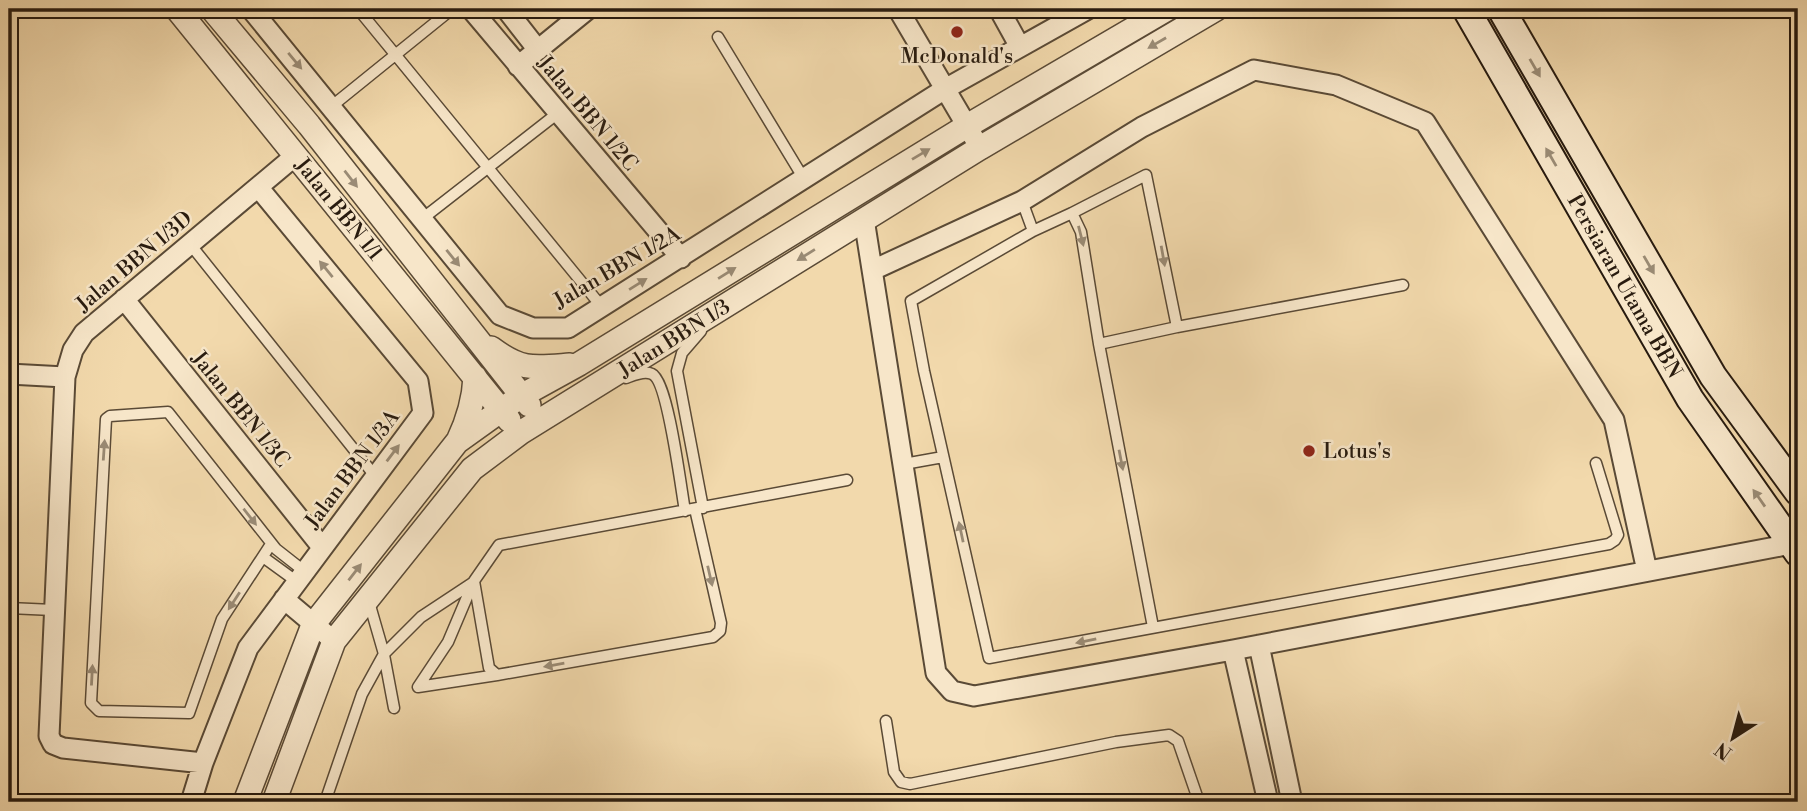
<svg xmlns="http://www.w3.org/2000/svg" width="1807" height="811" viewBox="0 0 1807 811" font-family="'Libre Bodoni',serif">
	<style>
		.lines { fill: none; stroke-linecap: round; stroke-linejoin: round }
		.service-casing { stroke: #5a4a36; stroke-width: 13 }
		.minor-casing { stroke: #5a4a36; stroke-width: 23 }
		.tertiary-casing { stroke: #5a4a36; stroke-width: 26 }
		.secondary-casing { stroke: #281b0f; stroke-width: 30 }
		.service { stroke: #f7e6c9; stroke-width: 10 }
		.minor { stroke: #f7e6c9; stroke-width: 19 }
		.tertiary { stroke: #f7e6c9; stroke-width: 23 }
		.secondary { stroke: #f7e6c9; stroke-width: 26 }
		.oneway { fill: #9a8b75 }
		.poi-dot { fill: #8f2418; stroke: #f7e6c9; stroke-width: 2.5 }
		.labels { text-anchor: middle; stroke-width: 5; stroke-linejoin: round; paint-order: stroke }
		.poi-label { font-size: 21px; fill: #281b0f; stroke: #f7e6c9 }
		.street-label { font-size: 21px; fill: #281b0f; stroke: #f7e6c9 }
	</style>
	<rect width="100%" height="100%" fill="#f2d9ac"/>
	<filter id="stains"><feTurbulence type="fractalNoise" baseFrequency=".00286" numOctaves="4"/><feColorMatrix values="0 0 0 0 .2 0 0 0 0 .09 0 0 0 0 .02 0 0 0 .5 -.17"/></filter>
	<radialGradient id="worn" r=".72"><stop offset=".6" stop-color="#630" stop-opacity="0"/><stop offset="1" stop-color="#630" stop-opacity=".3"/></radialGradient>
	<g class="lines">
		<g class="service-casing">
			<path id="service" d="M358,9l244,298
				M718,37l86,142
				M332,106l120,-97
				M1022,201l11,30
				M1072,213l74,-38 31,152 -78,17
				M422,219l136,-106
				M190,244l185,232
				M1177,327l226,-42
				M701,331l-19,22 -5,18 26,137
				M626,378c8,-3 18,-8 26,-4 16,7 29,115 33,137
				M904,464l39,-7
				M695,509l26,114 -1,8 -7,6 -216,38 -8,-7 -15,-87 25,-36 348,-65
				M271,544l-49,75 -33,94 -90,-2 -8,-8 15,-284 4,-3 58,-4 108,137 28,22
				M263,557l33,24
				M473,583l-25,59 -30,45 79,-12
				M369,602l15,52 37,-37 53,-35
				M9,608l44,2
				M1153,627l-54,-283 -18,-112 -9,-19 -39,18 -122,70 13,70 65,287 620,-114 6,-4 3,-5 -22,-72
				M384,655l10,53
				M886,721l8,51 7,10 9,2 206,-42 53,-7 9,6 21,61
				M325,802l37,-108 22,-40"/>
		</g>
		<g class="minor-casing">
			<path id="minor" d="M251,9l249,306 33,13h35l377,-239 143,-80
				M471,9l210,249
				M506,9l32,41
				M898,9l76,129
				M999,9l21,38
				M518,66l70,-57
				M864,219l72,454 16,18 22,5 259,-46 558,-106
				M873,270l149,-69 120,-74 112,-57 82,15 89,37 189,298 33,151
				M124,299l198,248
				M9,374l56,3
				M284,599l50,42
				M1259,645l33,157
				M1233,650l35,152
				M203,763l-140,-15 -10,-4 -4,-8 16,-359 8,-27 11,-17 211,-177
				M191,802l12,-39 45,-115 175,-235 -5,-32 -160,-194"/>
		</g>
		<g class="tertiary-casing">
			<path id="tertiary" d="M177,9l332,411
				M212,9l97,116 220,280
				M491,348c31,23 42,20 79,17
				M458,441c10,-21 16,-41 17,-64
				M245,802l68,-177 144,-183 64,-46 58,-32 388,-238 200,-117
				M274,802l60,-161 138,-172 48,-36 460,-285 236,-139"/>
		</g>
		<g class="secondary-casing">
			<path id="secondary" d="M1466,9l224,390 108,154
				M1501,9l212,367 85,116"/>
		</g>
		<use href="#service" class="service"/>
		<use href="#minor" class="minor"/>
		<use href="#tertiary" class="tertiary"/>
		<use href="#secondary" class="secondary"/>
	</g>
	<defs><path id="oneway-solid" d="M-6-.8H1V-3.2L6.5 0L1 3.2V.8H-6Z" transform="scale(1.75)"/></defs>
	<g class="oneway">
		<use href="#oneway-solid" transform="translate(1157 43) rotate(150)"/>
		<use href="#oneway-solid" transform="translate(295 61) rotate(50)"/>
		<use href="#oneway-solid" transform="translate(1535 68) rotate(60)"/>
		<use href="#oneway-solid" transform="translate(921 154) rotate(-31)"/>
		<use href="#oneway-solid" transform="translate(1551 157) rotate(-120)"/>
		<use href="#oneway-solid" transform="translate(351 179) rotate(52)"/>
		<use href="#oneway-solid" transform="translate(1081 236) rotate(76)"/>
		<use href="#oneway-solid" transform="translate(806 255) rotate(148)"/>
		<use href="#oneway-solid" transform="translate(1163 256) rotate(80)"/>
		<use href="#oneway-solid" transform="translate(453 258) rotate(51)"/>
		<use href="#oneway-solid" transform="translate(1649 265) rotate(60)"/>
		<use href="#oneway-solid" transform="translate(326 269) rotate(-129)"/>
		<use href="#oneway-solid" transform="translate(727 273) rotate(-32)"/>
		<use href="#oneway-solid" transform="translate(638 284) rotate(-32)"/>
		<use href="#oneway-solid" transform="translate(104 450) rotate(-86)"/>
		<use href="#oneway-solid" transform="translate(393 453) rotate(-53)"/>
		<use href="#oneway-solid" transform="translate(1121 460) rotate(79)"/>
		<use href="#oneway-solid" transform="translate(1759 498) rotate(-125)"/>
		<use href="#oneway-solid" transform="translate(250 517) rotate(52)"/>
		<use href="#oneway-solid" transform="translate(961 532) rotate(-102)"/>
		<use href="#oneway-solid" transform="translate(355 572) rotate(-52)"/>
		<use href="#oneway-solid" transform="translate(710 576) rotate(77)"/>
		<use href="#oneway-solid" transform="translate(234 601) rotate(123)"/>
		<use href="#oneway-solid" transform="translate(1086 641) rotate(168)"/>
		<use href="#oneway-solid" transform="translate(554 665) rotate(170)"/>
		<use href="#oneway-solid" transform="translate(92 675) rotate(-87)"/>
	</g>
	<g class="poi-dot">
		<circle cx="957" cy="32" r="7"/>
		<circle cx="1309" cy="451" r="7"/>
	</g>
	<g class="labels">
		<g class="poi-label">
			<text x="957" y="63">McDonald's</text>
			<text x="1323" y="458" text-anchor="start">Lotus's</text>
		</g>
		<g class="street-label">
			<text transform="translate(588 113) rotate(50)" y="7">Jalan BBN 1/2C</text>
			<text transform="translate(339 209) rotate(51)" y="7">Jalan BBN 1/1</text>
			<text transform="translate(134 261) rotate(-40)" y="7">Jalan BBN 1/3D</text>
			<text transform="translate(617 267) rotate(-30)" y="7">Jalan BBN 1/2A</text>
			<text transform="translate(1625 286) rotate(60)" y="7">Persiaran Utama BBN</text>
			<text transform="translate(674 338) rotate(-32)" y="7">Jalan BBN 1/3</text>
			<text transform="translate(241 409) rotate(51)" y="7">Jalan BBN 1/3C</text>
			<text transform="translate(352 469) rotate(-53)" y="7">Jalan BBN 1/3A</text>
		</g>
	</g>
	<rect width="1807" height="811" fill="none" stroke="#f2d9ac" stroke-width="35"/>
	<rect x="10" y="10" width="1786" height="790" fill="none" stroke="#281b0f" stroke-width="3.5"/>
	<rect x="18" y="18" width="1772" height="776" fill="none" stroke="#281b0f" stroke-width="2"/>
	<g transform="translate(1733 738) rotate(216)" stroke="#f7e6c9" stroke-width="5" paint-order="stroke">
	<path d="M0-5L12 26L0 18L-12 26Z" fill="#281b0f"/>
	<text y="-10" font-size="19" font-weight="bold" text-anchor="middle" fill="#281b0f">N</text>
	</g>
	<rect width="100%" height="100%" filter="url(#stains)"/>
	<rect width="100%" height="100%" fill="url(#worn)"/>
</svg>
